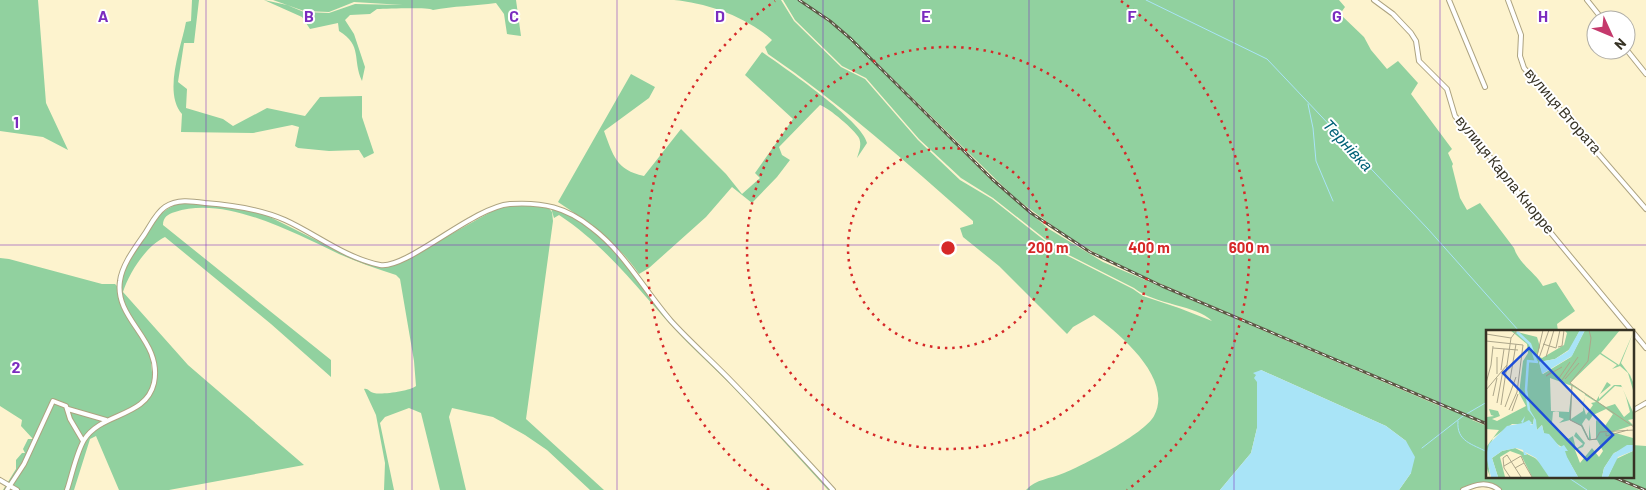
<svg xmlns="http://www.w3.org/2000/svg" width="1646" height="490" viewBox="0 0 1646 490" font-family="Barlow,sans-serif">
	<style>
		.green { fill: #91d19f }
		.water { fill: #a9e4f7 }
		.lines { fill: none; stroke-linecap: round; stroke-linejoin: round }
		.stream { stroke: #a9e4f7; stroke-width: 1 }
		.street-casing { stroke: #ada380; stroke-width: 6 }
		.street { stroke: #fff; stroke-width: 4 }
		.rail-casing { stroke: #5c5745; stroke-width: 3 }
		.rail { stroke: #fff; stroke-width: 1; stroke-dasharray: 4; stroke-linecap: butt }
		.grid { fill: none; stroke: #7b2cbf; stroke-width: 1; stroke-opacity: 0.55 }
		.ring { fill: none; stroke: #d62828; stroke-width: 2.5; stroke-dasharray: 2.5 5 }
		.labels { text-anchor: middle; stroke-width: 4; stroke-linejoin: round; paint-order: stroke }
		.street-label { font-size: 15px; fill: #363224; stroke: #fff }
		.water-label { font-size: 16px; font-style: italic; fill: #006177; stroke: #fff }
		.inset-river { fill: none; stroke: #a9e4f7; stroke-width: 2.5 }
		.inset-road { fill: none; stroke: #ada68a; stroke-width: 1 }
		.view { fill: #1d4ed8; fill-opacity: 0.15; stroke: #1d4ed8; stroke-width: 2.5 }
		.inset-edge { fill: none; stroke: #363224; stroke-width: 2.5 }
		.grid-label { font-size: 16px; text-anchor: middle; font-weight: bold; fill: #7b2cbf; stroke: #fff; stroke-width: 4; stroke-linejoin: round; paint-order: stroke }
		.centre { fill: #d62828; stroke: #fff; stroke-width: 2.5 }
		.ring-label { font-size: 15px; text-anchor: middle; font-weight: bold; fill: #d62828; stroke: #fff; stroke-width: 4; stroke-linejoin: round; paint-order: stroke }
	</style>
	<rect width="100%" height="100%" fill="#fdf3ce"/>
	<path class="green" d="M0,0h38l8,103 22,47 -25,-13 -43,-6z
		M192,0h7l-5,43h-10l-6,39 9,7 -1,19 37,11 10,7 34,-18 38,8 15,-19 42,-1v21l12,36 -10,5 -5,-8 -30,1 -31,-3 -3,-2 4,-19 -7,-2 -39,8 -72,-1 1,-18c-19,-22 -1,-66 4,-92l5,-1z
		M264,0l23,5 17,7 25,1 26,-9 48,1 -49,-3 -25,10 -25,-1 -31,-11h243l5,36 -14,-2 -3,-20 -8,-11c-21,3 -43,3 -63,7 -6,-3 -46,-1 -56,-1l-7,5 -20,1 -5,5 9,14 11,33 -3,14c-10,-22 1,-35 -23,-50l-1,-8 -28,6 -8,-12z
		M674,0h107l13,21 47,46 24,12 53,61 42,40 32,19 66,52 75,38 10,7 36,12 33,13c-15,-16 -57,-16 -78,-33l-75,-38 -66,-52 -32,-20 -42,-39 -53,-61 -24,-12 -47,-46 -12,-20h15l31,22 22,18 140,140 58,49 54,33 346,148 2,-2 -332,-142 -47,-26 -57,-42 -168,-164 -46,-34h538l6,7 -5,7 24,23 7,13 16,19 11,-8 20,22 -7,11 41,55 -4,4 5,11 -1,2 8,32 7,12 13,-7 34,45c5,16 21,24 29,38l13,-4 19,29 -18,13 1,7h-71v92l-12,-5 -3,2 15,6v50h121l32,14h-140l-14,-7 -24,7h-63l12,-17 -5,-32 -20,-15 -125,-56 -4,6v52l-6,25 -31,37h-194c10,-11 24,-11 38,-17 20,-8 80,-39 90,-57 20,-37 -34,-82 -60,-101l-21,12 -6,7 -68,-68 -36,-29 -3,-9 13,-4v-3c-67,-59 -132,-117 -205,-167l-3,-7 7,-7c-25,-23 -65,-37 -98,-40z
		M762,52c21,15 101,69 105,91l-10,15c2,-7 5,-13 2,-20 -4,-8 -30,-30 -39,-33l-41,42 3,8 8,5 -13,17 -25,26 -20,-16 -26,30 -57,51 -10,6c-21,-31 -51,-52 -81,-72l73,-128 24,13 -6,11 -45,33c9,24 12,39 40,45l37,-47 45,45 16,20 18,-16 -5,-5 38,-54 -48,-44z
		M185,202l41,4 40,9 72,36 46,16 19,-6 93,-52 21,-4 31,2 4,5 1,9 -27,198 78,71h-14l-43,-40 -22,-15 -32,-18 -41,-9 -3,9 17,73h-26l-19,-77 -12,-5 -24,9 -5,6 14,67h-10l1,-27 -9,-48 -12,-26c4,-1 5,3 10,4 8,2 36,-2 42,-7l-2,-25 -14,-82 -4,-4c-19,-6 -39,-13 -57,-21 -45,-21 -114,-59 -164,-42 -7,2 -12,5 -12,13l168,135v17l-60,-53 -106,-87c-19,9 -36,36 -42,55l65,73 116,100 -135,25h-50l-23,-54 -6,3 -16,51h-71l13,-21v-9l6,-7h3l-2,-4 5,-10h5l-12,-13 1,-6 -22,-14v-148l9,1 93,25h13l5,5 4,19 26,42 3,34 -3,8 -11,13 -30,13 -22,17 2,2c18,-23 54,-20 65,-50 15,-43 -38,-66 -34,-106 2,-15 17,-34 25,-47 11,-16 20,-28 40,-32z
		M555,207l36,21 29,28 31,40 180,194h-3c-33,-36 -65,-72 -99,-107 -14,-14 -29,-28 -43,-42 -44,-45 -74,-91 -127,-126l-5,3 -3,-10z
		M1632,445l14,1v44l-34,-14h20z"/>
	<path class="water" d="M1261,370l125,56 20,15 9,16 -4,16 -12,17h-179l31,-37 6,-25v-46l-3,-4 2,-3 -3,-2z"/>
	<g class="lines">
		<path class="stream" d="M1146,0l121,59 161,170 91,102
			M1308,104l5,24 3,33 17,40
			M1458,421c-2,21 15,23 29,31
			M1422,448l41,-32 24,-14
			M1566,476l21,14"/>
		<g class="street-casing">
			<path id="street" d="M1374,0l19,14 18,19 5,8 3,20 28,28 8,27 51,60 16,22 124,150
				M1449,0l36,87
				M1508,0l13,35 -1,21 4,12 122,141
				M1587,0l16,20
				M1626,49l20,25
				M68,409l38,11
				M1632,411l14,-8
				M0,480l17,10
				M7,490l17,-26 29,-63 13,5 4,13 13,22
				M67,490c5,-15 9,-36 17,-50 17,-28 62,-22 70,-57 9,-43 -40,-63 -34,-102 2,-16 15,-33 24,-46 6,-9 12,-22 21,-28 12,-8 26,-6 40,-4 27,2 55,6 80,17 31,14 60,38 95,45 26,5 93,-58 130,-61 33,-2 56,3 82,24 33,25 52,62 79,93 20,22 42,41 62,62 34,35 67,71 100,107
				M1463,490c13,-6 25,-9 36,0"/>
		</g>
		<use href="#street" class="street"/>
		<g class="rail-casing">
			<path id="rail" d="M799,0l31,21 21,18 141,140 39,34 59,39 72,34 325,138
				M1611,476l34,14"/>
		</g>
		<use href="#rail" class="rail"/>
	</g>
	<path class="grid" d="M206,0v490M412,0v490M617,0v490M823,0v490M1029,0v490M1234,0v490M1440,0v490M0,245h1646"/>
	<g class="ring">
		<circle cx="948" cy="248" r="100"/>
		<circle cx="948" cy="248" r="201"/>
		<path d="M769 490A301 301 0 0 1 775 1M1121 1A301 301 0 0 1 1127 490"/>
	</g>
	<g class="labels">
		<g class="street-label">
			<text transform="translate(1563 111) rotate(49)" y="5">вулиця Втората</text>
			<text transform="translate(1505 175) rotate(51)" y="5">вулиця Карла Кнорре</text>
		</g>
		<g class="water-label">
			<text transform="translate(1348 145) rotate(47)" y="6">Тернівка</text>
		</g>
	</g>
	<g transform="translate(1486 330)">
		<rect width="148" height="148" fill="#fdf3ce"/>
		<path d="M24,0l27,7 3,10 -3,9 5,2 22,-13 3,-12 -3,-3h16l-10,19 -15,10 -16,3 4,12 28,-17 14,-27h35l-19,23 18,12 14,-32 -12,30 9,12 3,7v8l-5,-17 -8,-7 -8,3 5,-4 -17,-11 -30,29 26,18 11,-19 4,3 -12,10v4l15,-14h7l12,27v10v-3l-5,1 5,5 -21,7 21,6v7l-19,8 -10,15 -2,9h-24l-15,-26 3,-1 -25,-17 3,1 -2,-9 -5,5 -3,-12 -1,6h-21l-19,14 -6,16 3,23 -4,-11v-14l1,-6 12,-16 -13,-1 1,-12 7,-1 -3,-1 -2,-6 9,2 2,5 -8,3 5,2 29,-15 -7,-13 4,-32 5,-8 -1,-9zM64,48l22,8 -3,26 -18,-1zM86,56l13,8 -2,17 -12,8zM129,56l7,1 4,10 4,15 -6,5 -9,-13 -9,3 -8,-5zM99,65l11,7 -5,1 2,2 -7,10 -3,-10zM120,79l7,5 -8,12 -9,-6v19h-5l-2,-15v15l-7,-15 4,-6 3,3 4,-6zM73,81v6l5,2 -5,4 11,-3 11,6 7,14h9l6,11 -4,6 -7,-9 -12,15 -5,-13 8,-3 2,-4 -9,-11 -2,4 9,8 -7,5 -3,-13 -5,3 -16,-16 1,-11zM29,118l20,10 11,10 3,9h-17l-11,-22 -11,-4 -10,6 5,20h-7l-6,-19 10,-7zM147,121v26h-25l8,-18z" fill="#91d19f" fill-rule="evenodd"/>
		<path d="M94,0h5l-13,26 -30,18 -3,-12 16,-3 13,-8zM42,80h2l6,10 1,10 5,-5 2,8 5,1 11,13 4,-2 4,6h-3l2,6 11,20h-29l-13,-19 -11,-6 2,3h-3l-1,-5 -7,-2 -14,3 -10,7 6,19h-7l-5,-21 3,-12 18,-18 16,-3 -2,-1 4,-6 -2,7 6,-3 3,3 -2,2 3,-1 1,-6zM141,115h6v6l-15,6 -10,20h-6l2,-9 9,-14z" fill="#a9e4f7"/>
		<path class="inset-river" d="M31,2l13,12 6,17M43,80l-3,-20 2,-29 10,1"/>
		<path class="inset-road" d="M57,0l-6,26 2,2 10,-28M103,0l2,8 -3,23 -18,22 64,44M0,4l25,4M0,11l37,4 -6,47 -8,18M57,14l13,4 4,-18M72,17l4,-1 2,-16M7,18l25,2M11,27v17M60,27l8,-27M5,35l2,-19M15,40l3,-21M65,42l-5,4 16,-9M73,48l11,-16M79,49l14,-16M24,50l6,-36M76,50l16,-23M0,53l5,-18M86,55l-2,35 12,6 7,14 7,-1 4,-7 34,-2M0,60l21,-25 4,-27 6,-8M7,66l4,-18M11,73l6,-33M15,75l6,-40M19,77l11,-30M26,81l6,-17M120,103v3l22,-6M21,125l14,22M21,125l-4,3 1,10 6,9M18,136l17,-10 3,7M29,138l9,-5 8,14"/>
		<path class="view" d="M43,18l84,87 -26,25 -84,-87z"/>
		<rect width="148" height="148" class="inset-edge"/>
	</g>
	<g class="grid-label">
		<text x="103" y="22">A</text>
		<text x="309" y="22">B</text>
		<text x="514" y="22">C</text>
		<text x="720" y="22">D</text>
		<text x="926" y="22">E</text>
		<text x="1132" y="22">F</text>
		<text x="1337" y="22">G</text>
		<text x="1543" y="22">H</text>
		<text x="16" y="128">1</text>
		<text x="16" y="373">2</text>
	</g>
	<circle cx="948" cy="248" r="8" class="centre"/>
	<g class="ring-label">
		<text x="1048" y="253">200 m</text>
		<text x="1149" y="253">400 m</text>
		<text x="1249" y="253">600 m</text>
	</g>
	<g transform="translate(1611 35) rotate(134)"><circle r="24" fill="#ffffff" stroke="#afada7"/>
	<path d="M0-4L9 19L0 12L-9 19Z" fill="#c5396c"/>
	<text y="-8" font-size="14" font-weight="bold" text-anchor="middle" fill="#363224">N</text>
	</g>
</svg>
